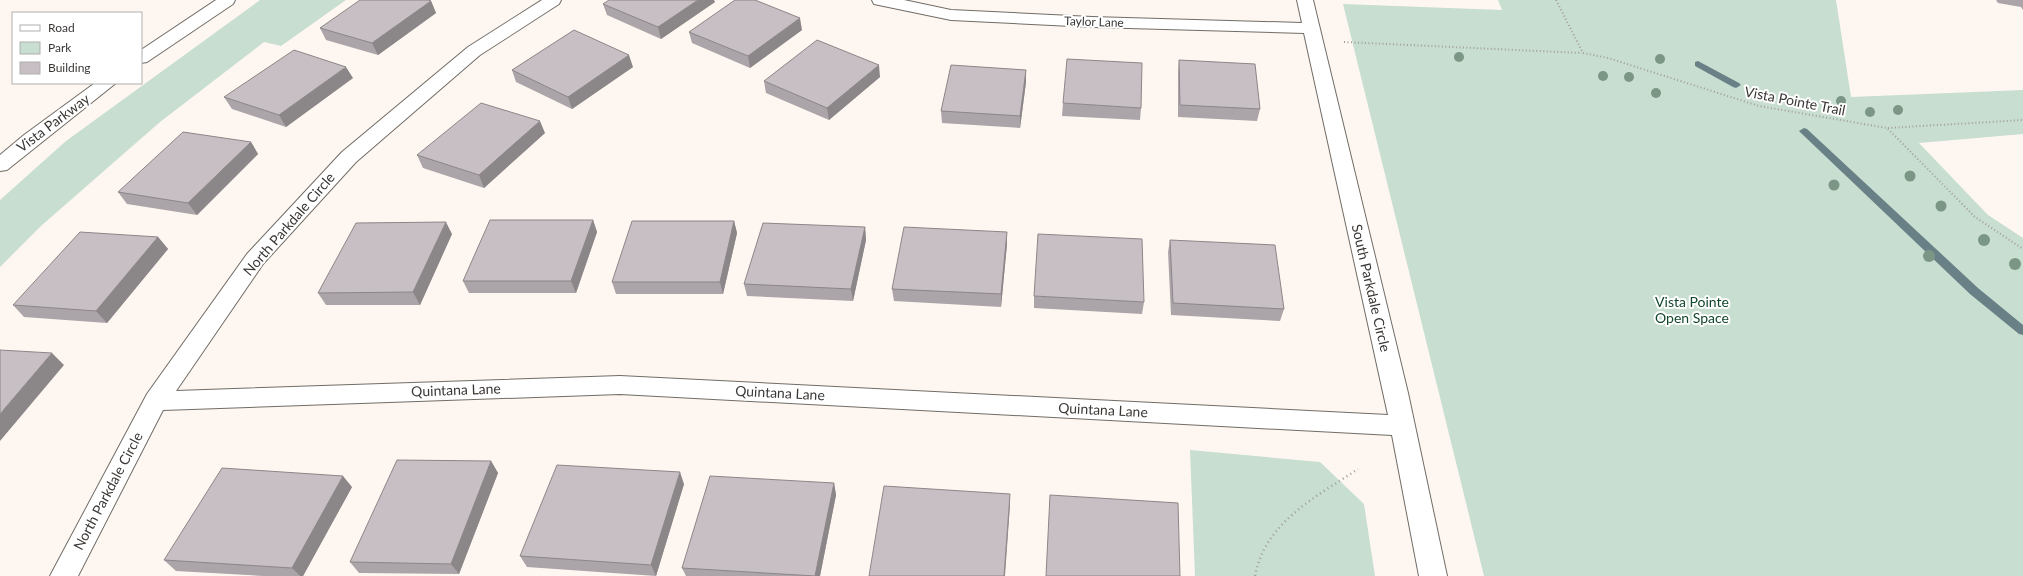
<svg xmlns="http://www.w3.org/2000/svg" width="2023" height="576" viewBox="0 0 2023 576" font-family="Lato,sans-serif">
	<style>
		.green { fill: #c8ded0 }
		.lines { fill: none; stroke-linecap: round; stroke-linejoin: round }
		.stream { fill: #698186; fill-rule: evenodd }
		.minor-casing { stroke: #716c66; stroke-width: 2 }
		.tertiary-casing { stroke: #716c66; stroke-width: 2 }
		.path-far1 { stroke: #a29d99; stroke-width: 2; stroke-dasharray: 1 2.5; stroke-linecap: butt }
		.path { stroke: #a29d99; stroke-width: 2.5; stroke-dasharray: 1 3.5; stroke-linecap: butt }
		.minor { fill: #fff; fill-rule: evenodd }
		.tertiary { fill: #fff; fill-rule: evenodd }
		.tree { fill: #7c9685 }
		.wall { fill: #aba4a8 }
		.shaded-wall { fill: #8b8688 }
		.building { fill: #c7bfc3; stroke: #8b8688 }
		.labels { text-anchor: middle; stroke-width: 4; stroke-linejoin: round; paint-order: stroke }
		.far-street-label { font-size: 12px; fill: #3a3735; stroke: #fff }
		.street-label { font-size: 14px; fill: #3a3735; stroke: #fff }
		.park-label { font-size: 14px; fill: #12462c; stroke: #fff }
	</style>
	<rect width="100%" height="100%" fill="#fef7f1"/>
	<path class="green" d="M260,0h86l-65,46 -17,-4 -104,80 -119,104 -41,41v-67l66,-59z
		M1498,0h338l15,97 172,-7v44l-104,9 69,72 35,23v338h-539l-141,-572 159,6z
		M1190,450l130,12 44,42 11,72h-180z"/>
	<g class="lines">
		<path class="stream" d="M1698,61l41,22 2,2 -5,3 -3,-1 -38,-21v-4z
			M1804,128l3,1 171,159 45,37v10l-4,-1 -49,-40 -169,-161 -2,-2z"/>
		<g class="minor-casing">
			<path id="minor" d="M542,0h19l-2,4 -79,51 -124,107 -93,102 -87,127 444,-15 768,39 -84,-382 -212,-6 -141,-7 -77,-16 -2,-4h32l47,10 141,7 210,6 -5,-23h16l95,393 39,183h-28l-27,-141 -772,-41 -457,16 -85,166h-28l97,-182 100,-140 95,-102 126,-105z"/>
		</g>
		<g class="tertiary-casing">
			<path id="tertiary" d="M216,0h19l-2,4 -86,58 -6,1v-13z
				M95,83h21l-109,87 -7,1v-16l24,-20z"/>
		</g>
		<path class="path-far1" d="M1556,0l27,53 25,5 151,48 128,22 88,89 48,32
			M1344,42l238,11
			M1888,128l135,-8"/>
		<path class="path" d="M1255,576c10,-54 61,-79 103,-107"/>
		<use href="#minor" class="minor"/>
		<use href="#tertiary" class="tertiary"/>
	</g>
	<g class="tree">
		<circle cx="1459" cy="57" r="5"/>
		<circle cx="1660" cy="59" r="5"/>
		<circle cx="1603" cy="76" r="5"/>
		<circle cx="1629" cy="77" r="5"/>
		<circle cx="1656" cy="93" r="5"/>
		<circle cx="1841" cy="101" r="5"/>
		<circle cx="1898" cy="110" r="5"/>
		<circle cx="1870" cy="112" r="5"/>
		<circle cx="1910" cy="176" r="5.5"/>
		<circle cx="1834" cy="185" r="5.5"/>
		<circle cx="1941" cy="206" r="5.5"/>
		<circle cx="1984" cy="240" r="6"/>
		<circle cx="1929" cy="256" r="6"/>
		<circle cx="2015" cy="264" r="6"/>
	</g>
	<path class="wall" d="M1996,0h27v10l-2,-3 -23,-4z
		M431,1l5,12 -58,42 -52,-15 -6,-12z
		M715,2l-54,37 -54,-24 -4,-11z
		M802,30l-52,38 -58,-25 -3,-11z
		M1179,60l81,49 -3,12 -79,-4v-45z
		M633,67l-61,42 -56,-27 -4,-12z
		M1026,70v12l-6,46 -78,-5 -1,-12z
		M880,77l-51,43 -63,-27 -2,-12z
		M353,78l-67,49 -54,-18 -8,-12z
		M1063,103l78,5 -1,12 -78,-4z
		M545,133l-61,55 -61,-20 -6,-13z
		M251,142l7,12 -61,61 -70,-11 -9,-12z
		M593,220l4,12 -21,61h-107l-6,-12z
		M734,221l3,12 -14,61h-107l-4,-12z
		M865,227l1,13 -13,61 -106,-5 -3,-12z
		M1007,232v12l-6,63 -107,-6 -2,-12z
		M452,234l-32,71h-94l-8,-12z
		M158,237l10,12 -61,74 -83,-6 -11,-12z
		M1170,240l114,69 -4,12 -109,-6 -3,-63z
		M1034,296l110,6 -2,12 -108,-6z
		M491,461l7,12 -39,101 -100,-1 -9,-11z
		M834,483l2,12 -16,81h-134l-4,-8z
		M684,484l-28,92 -129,-9 -7,-11z
		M352,487l-49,89h-40l-87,-5 -12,-11z"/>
	<path class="shaded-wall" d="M698,0h16l1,2 -54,37 -3,-12z
		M431,1l5,12 -58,42 -6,-12z
		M800,18l2,12 -52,38 -2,-12z
		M629,55l4,12 -61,42 -4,-12z
		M879,65l1,12 -51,43 -2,-12z
		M346,67l7,11 -67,49 -7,-12z
		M1026,70v12l-6,46v-12z
		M540,121l5,12 -61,55 -5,-13z
		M251,142l7,12 -61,61 -9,-12z
		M593,220l4,12 -21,61 -5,-12z
		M734,221l3,12 -14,61 -3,-12z
		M446,222l6,12 -32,71 -7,-13z
		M865,227l1,13 -13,61 -2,-12z
		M1007,232v12l-6,63v-13z
		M158,237l10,12 -61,74 -11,-12z
		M52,353l12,12 -64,76v-27z
		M491,461l7,12 -39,101 -8,-10z
		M680,472l4,12 -28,92 -5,-11z
		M343,476l9,11 -49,89h-3l-8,-8z
		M834,483l2,12 -16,81h-5z
		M1010,494v11l-5,71h-1z"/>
	<path class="building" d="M360,0h68l3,1 -59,42 -52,-15z
		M609,0h89l-40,27 -55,-23z
		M735,0h20l45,18 -52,38 -59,-24z
		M574,30l55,25 -61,42 -56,-27z
		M817,40l62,25 -52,43 -63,-27z
		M294,50l52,17 -67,48 -55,-18z
		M1067,59l75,4 -1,45 -78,-5z
		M1179,60l76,4 5,45 -80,-4z
		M951,65l75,5 -6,46 -79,-5z
		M481,103l59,18 -61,54 -62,-20z
		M183,132l68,10 -63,61 -70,-11z
		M490,220h103l-22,61h-108z
		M632,221h102l-14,61h-108z
		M446,222l-33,70 -95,1 38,-70z
		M763,223l102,4 -14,62 -107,-5z
		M904,227l103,5 -6,62 -109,-5z
		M80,232l78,5 -62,74 -83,-6z
		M1038,234l104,5 2,63 -110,-6z
		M1170,240l105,5 9,64 -111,-6z
		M0,350l52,3 -52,61z
		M397,460l94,1 -40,103 -101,-2z
		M557,465l123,7 -29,93 -131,-9z
		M222,468l121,8 -51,92 -128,-8z
		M710,476l124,7 -19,93 -133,-8z
		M884,486l126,8 -6,82h-135z
		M1050,495l128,8 2,73h-134z"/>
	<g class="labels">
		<g class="far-street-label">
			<text transform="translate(1094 22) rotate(2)" y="4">Taylor Lane</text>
		</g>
		<g class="street-label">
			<text transform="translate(1795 101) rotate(11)" y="5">Vista Pointe Trail</text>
			<text transform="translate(53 123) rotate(-37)" y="5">Vista Parkway</text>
			<text transform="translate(289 224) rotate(-49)" y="5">North Parkdale Circle</text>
			<text transform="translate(1371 288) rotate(77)" y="5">South Parkdale Circle</text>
			<text transform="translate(456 390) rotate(-2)" y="5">Quintana Lane</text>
			<text transform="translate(780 393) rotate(3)" y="5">Quintana Lane</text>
			<text transform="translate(1103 410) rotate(3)" y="5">Quintana Lane</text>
			<text transform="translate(108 491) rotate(-62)" y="5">North Parkdale Circle</text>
		</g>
		<g class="park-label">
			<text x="1692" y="307">Vista Pointe<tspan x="1692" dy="16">Open Space</tspan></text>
		</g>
	</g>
	<rect x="12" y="12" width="130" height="72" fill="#ffffff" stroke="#b0afae"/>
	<rect x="20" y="25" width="20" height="6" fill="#ffffff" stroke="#b0afae"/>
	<text x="48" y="32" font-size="12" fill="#3a3735">Road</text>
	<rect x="20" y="42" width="20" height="12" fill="#c8ded0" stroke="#b0afae"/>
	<text x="48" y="52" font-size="12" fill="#3a3735">Park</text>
	<rect x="20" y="62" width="20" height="12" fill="#c7bfc3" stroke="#b0afae"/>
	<text x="48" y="72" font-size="12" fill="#3a3735">Building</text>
</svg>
